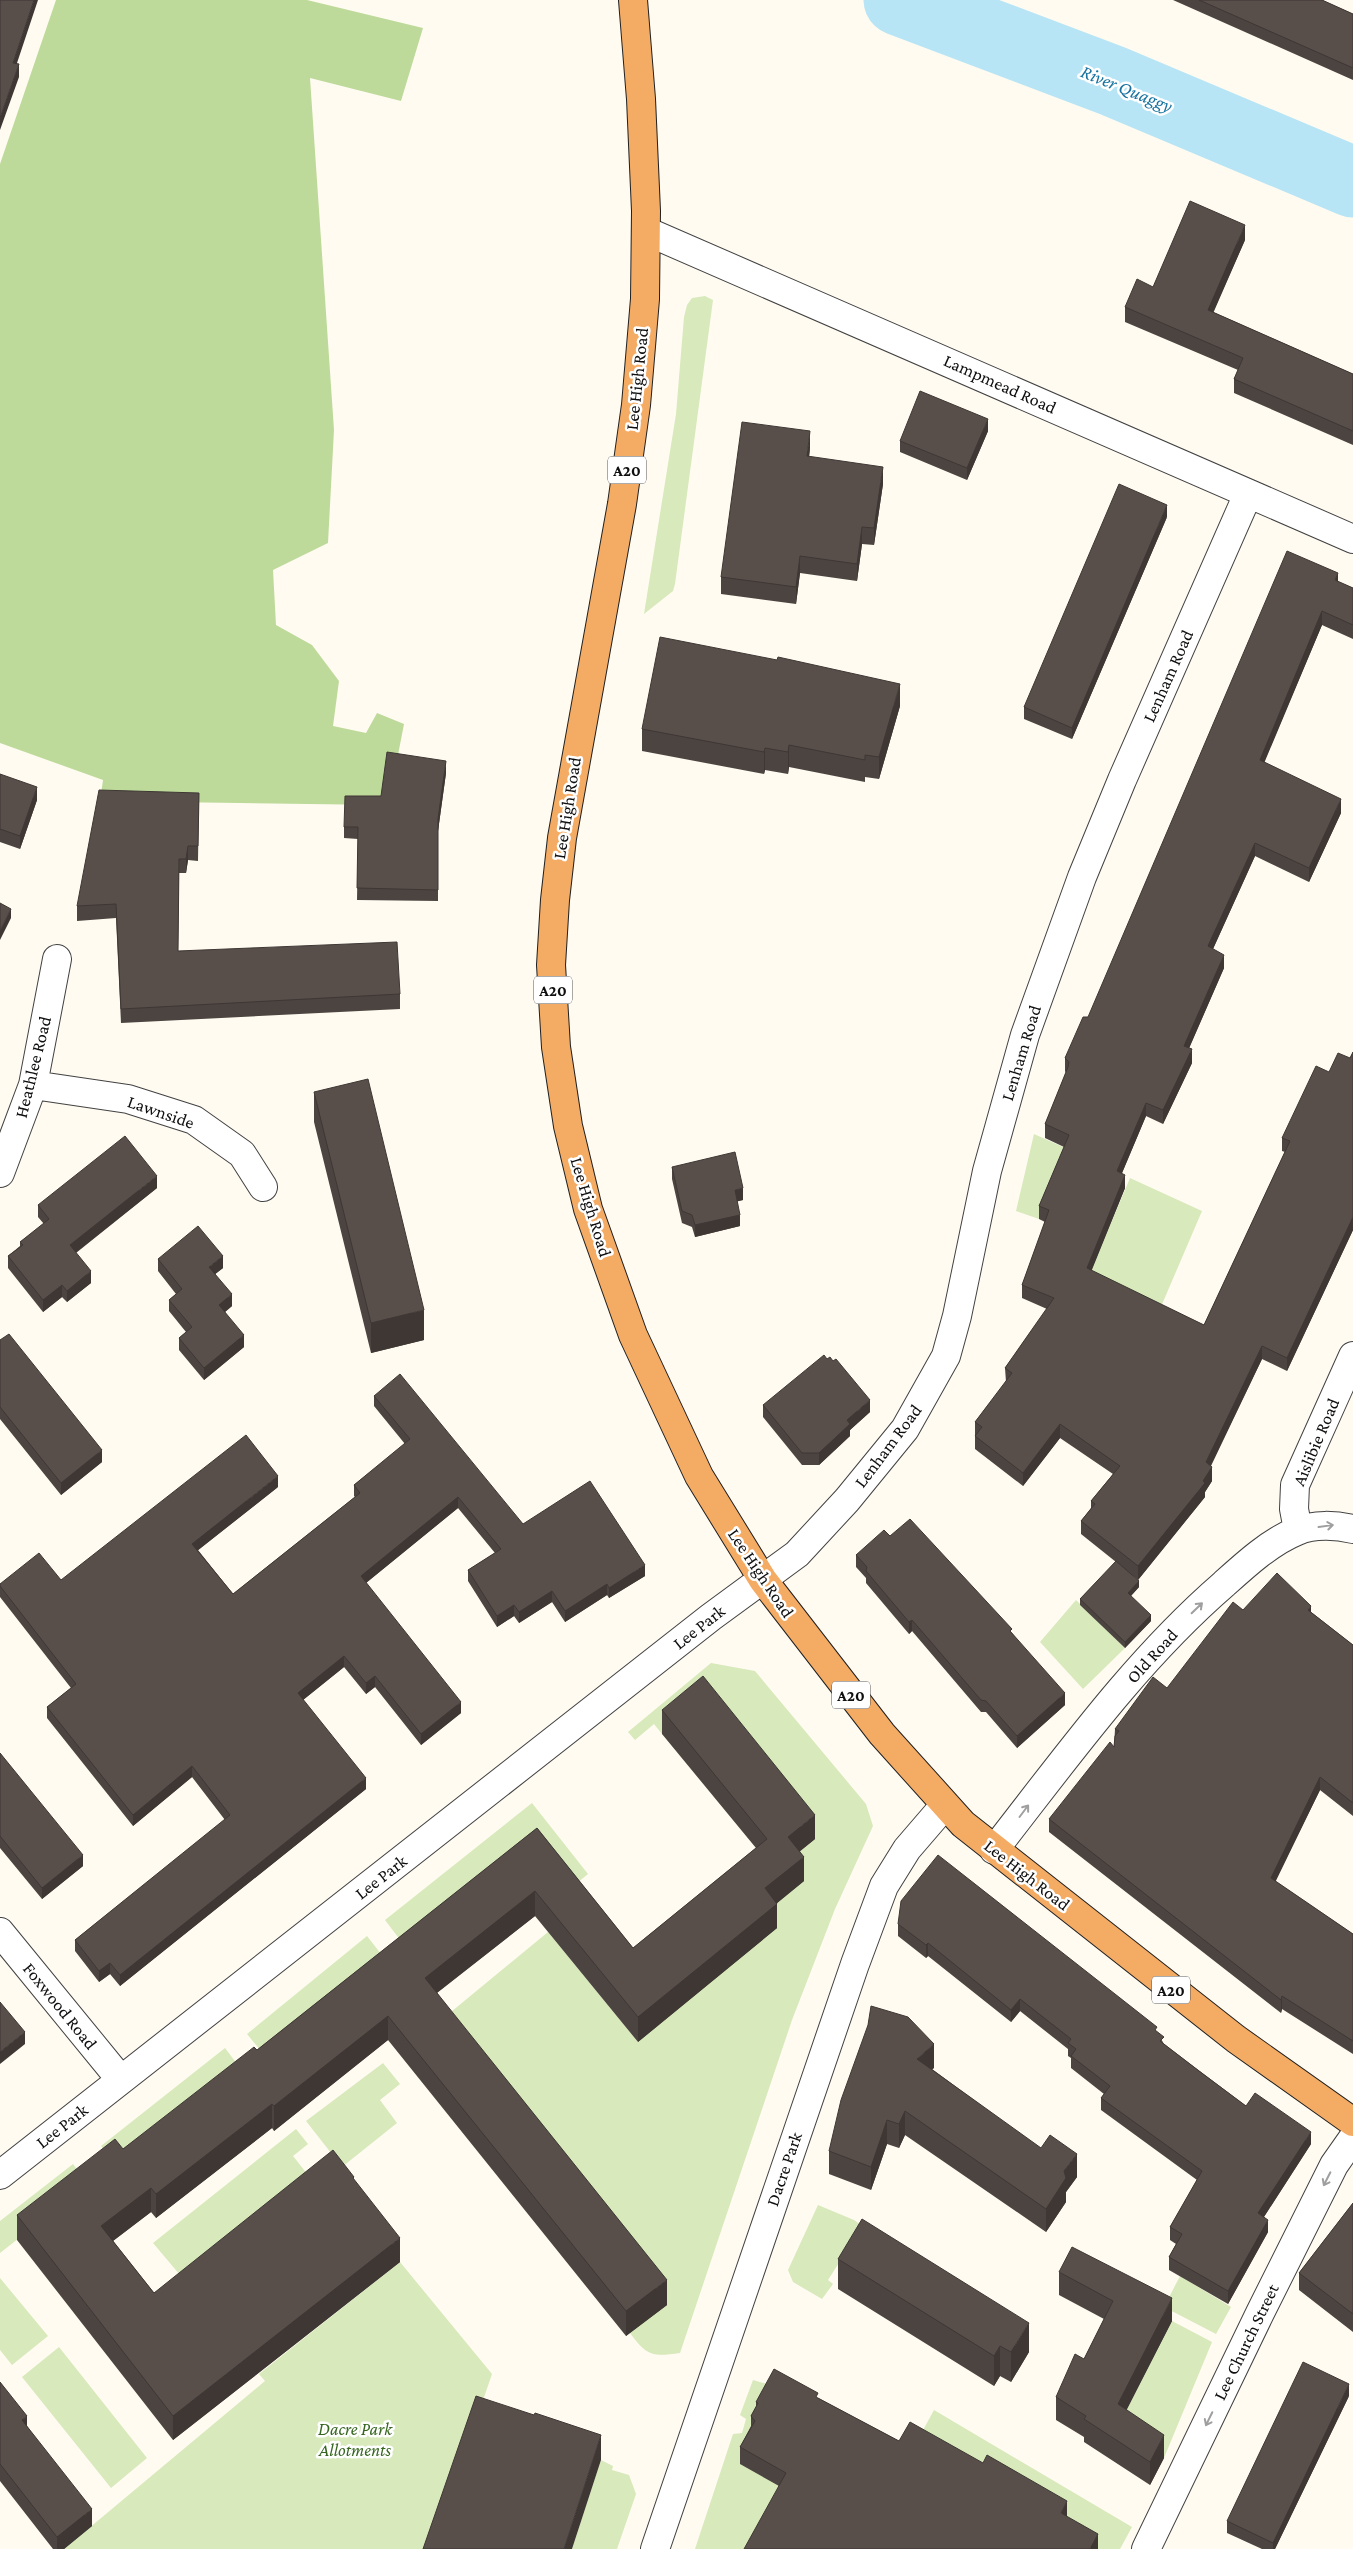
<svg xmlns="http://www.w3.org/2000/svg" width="1353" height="2549" viewBox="0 0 1353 2549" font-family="'Crimson Pro',serif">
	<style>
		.green { fill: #d8e9bb }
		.forest { fill: #beda9a }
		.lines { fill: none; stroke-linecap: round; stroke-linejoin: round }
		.river { stroke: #b7e5f5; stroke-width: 71 }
		.minor-casing { stroke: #424242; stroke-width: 30 }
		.trunk-casing { stroke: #202020; stroke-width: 30 }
		.minor { stroke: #fff; stroke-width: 28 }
		.trunk { stroke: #f4ab64; stroke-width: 28 }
		.wall { fill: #4c4440 }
		.shaded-wall { fill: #3e3734 }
		.building { fill: #584f4b; stroke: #3e3734 }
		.oneway { stroke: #9f9f9f }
		.labels { text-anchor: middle; stroke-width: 5; stroke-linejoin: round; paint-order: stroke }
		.shield { fill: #fff; stroke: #575757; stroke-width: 1 }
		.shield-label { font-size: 16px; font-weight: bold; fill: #0f0f0f }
		.street-label { font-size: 18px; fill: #0f0f0f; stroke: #fff }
		.park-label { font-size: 18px; font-style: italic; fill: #366620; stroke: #fff }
		.water-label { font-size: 19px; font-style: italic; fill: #1973a0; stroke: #fff }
	</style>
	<rect width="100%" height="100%" fill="#fffbf1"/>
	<path class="green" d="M705,296l8,4 -38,284 -2,7 -29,23 32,-200 8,-97 3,-12 5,-7z
		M1034,1134l49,22 -35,42 -9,21 -23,-8z
		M1130,1178l72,33 -45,105 -70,-36z
		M1076,1600l49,48 -42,41 -43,-47z
		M711,1663l44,8 111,133 7,22 -38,83 -43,111 -112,333c-28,4 -33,3 -50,-20l36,-29 -266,-250 148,-122 90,110 127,-129 39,-32 -16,-20 27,-22 -153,-105 -8,-10 -19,16 -7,-8z
		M532,1803l56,71 -21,17 -157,62 -25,-33z
		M367,1936l25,32 -121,95 -24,-29z
		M225,2048l22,29 -124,97 -22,-28z
		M383,2063l17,21 -20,16 17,23 -55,44 -36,-46z
		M296,2129l12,15 -15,12 15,19 -117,113 -38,-45z
		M73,2164l15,20 -88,69v-32z
		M818,2205l36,15 14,10 -17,14 -23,36 5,4 -11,15 -29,-17 -5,-12z
		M400,2262l92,112 -60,175h-368l201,-168 -6,-7z
		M1180,2276l51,31 -15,27 -52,-27z
		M0,2278l48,58 -36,29 -12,-15z
		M1172,2321l40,21 -48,116 -46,-31z
		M59,2347l88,111 -36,30 -89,-111z
		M753,2380l21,6 34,116 -55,47h-58l38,-115 9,-1 4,-14 -6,-4z
		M934,2410l198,117 -12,22h-26l-178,-106z
		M601,2460l12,6 -1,4 17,5 7,19 -19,55h-45z"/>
	<path class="forest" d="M56,0h251l116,28 -22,73 -91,-23 24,352 -6,113 -55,27 3,55 36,20 27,36 -6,45 33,7 11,-20 27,11 -13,67 -10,14 -281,-4 3,-21 -103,-37v-579z"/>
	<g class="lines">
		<path class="river" d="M899,0l214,81 240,101"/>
		<g class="minor-casing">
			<path id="minor" d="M646,231l707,308
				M33,1085l95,14 66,21 48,34 21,33
				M0,1173l33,-88 24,-126
				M1298,1530l-4,-21 1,-24 58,-129
				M994,1850c72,-92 141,-189 230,-266 21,-19 46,-42 73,-53 17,-7 39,-6 56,-2
				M0,1932l121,148
				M0,2175l711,-558 86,-63 50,-54 58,-71 41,-73 11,-40 30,-145 38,-136 57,-158 40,-97 126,-286
				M655,2549l200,-585 29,-78 23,-37 37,-43
				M1146,2549l114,-236 74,-148 19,-27"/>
		</g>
		<g class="trunk-casing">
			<path id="trunk" d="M633,0l8,99 5,112 -1,88 -9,106 -14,99 -60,334 -7,62 -4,65 5,82 12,79 20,83 45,126 66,141 64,104 119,154 81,90 273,215 117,83"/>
		</g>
		<use href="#minor" class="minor"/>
		<use href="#trunk" class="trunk"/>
	</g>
	<path class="wall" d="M1173,0h149l31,14v66z
		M1245,240l-32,72 140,62v71l-119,-52v-14l4,-9 -113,-48v-15l28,-20z
		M988,431l-21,49 -67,-28v-11z
		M810,448l-1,9 74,27 -9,61 -12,-1 -5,37 -57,-8 -4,31 -75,-10v-17z
		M1167,517l-95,222 -48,-20v-12z
		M1338,582l15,6v51l-31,-14 -58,137 77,51 -32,69 -54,-26 -42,93 11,19 -35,80 3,15 -29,61 -17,-8 -24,57 3,15 -34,83 113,54 81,-173 -3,-1v-13l47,-66 21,-14 3,-6v178l-66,141 -25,-12 -51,107 1,15 -7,11v5l-67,83 -10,-8 11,15 -8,9 20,25 -26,27 -45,-43v-6l36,-37 -35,-28v-13l10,-13v-7l22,-27 -53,-36 -37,48 -48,-37v-27l31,-40 -1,-14 42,-59 -25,-11v-13l23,-63 -6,-3v-13l25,-59 -19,-9v-14l21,-51 -1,-2v-13z
		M900,706l-21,73 -14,-2v5l-76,-15 -1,7 -23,-4 -1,4 -122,-23v-22z
		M446,773l-8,58v70l-81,-1 1,-61 -14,-1v-11l37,-31z
		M0,774l37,26 -17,49 -20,-7z
		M199,793l-1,68 -10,-1 -2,13h-7l-1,78 222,43v15l-279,14 -5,-105 -39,3v-15z
		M314,1092l110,248 -53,13 -57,-231z
		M672,1167l71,33 -6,1 3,25 -45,11 -3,-10 -10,-4 -10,-44z
		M157,1188l-81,65 15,30 -24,19 -5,-5 -19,15 -35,-44v-12l12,-10v-4l24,-18 -6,-7v-12z
		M158,1259l65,9 -8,6 17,32 -7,6 19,35 -40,33 -25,-30v-12l7,-6 -17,-21v-11l7,-6 -18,-23z
		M0,1340l102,122 -41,33 -61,-76z
		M374,1396l149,128 122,52 -36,22 -2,-3 -42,27 -13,-20 -33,21 -5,-7 -17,11 -29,-46v-11l27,-17 -37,-45 -92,75 95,130 -40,32 -46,-58 -9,7 -22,-27 -41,33 63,89 -246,197 -10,-12 -11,8 -24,-31v-11l150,-120 -33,-43 -59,49 -86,-108v-11l24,-19 -71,-91v-13l61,-4 217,-93 -80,63 35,44 122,-97 -1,-1v-11l51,-41 -31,-38z
		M763,1405l107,7 -20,18v6l-31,29h-17l-39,-48z
		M890,1536l122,97 53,72 -48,43 -31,-36h-5l-69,-81 -3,3 -43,-51v-5l-10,-11v-12z
		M1243,1610l68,2 42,33v171l-33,-26 -45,91 78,53v120l-71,-45 -1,4 -232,-181v-13l65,-72 1,-18 52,-41z
		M662,1710l153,129 -15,12 4,30 -27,22v25l-139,114 -103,-126 -98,77 230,312 -41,31 -238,-296 -114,91 -2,-3 -116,90 -5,-6 -38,29 41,52 200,-113 46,82 -227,178 -156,-200v-25l106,-66 134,-99 280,-222 96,120 123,-100 -94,-114z
		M0,1753l83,113 -41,33 -42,-51z
		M898,1924l259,108 7,12 82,62 65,38 -47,73 4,15 -40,72 -59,-34v-13l7,-13 -6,-4v-13l27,-47 -96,-70v-12l3,-4 -33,-26v-10l-3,-2v-7l-48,-38 -9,11 -83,-66 -2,2 -28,-22z
		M934,2068l-2,1 145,108 -11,15v10l-20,30 -141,-97 -6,13 -12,-4 -16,46 -42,-16v-23z
		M1353,2203v129l-54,-42v-17z
		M838,2259l191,93 -18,30 -11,-6 -6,10 -156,-97z
		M1059,2272l113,49 -46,89 38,48 -14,27 -66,-43v-5l-28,-17v-23l28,-38 20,-40 -45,-24z
		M0,2382l27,44 65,100 -28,23h-11l-53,-68z
		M1349,2396l-74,153h-13l-35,-16v-12z
		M818,2398l81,43 168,76 31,32 -319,-63 -39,-22v-17l11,-21v-10l5,-9v-5z"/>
	<path class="shaded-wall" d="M34,0h4l-25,75v-12z
		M19,64v13l-19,53v-12z
		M1245,225v15l-37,85v-15z
		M988,419v12l-21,49v-12z
		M810,431v17l-3,26v-18z
		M883,467v17l-9,61v-17z
		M1167,505v12l-95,222v-11z
		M862,527v17l-5,37v-17z
		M800,556v17l-4,31v-17z
		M1338,573v13l-3,-6z
		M1322,611v14l-62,148v-13z
		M900,684v22l-21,73v-22z
		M789,745v22l-1,7v-22z
		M765,748v22l-1,4v-22z
		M446,761v12l-8,58v70v-82z
		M37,787v13l-17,49v-13z
		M1341,799v14l-32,69v-14z
		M1255,843v13l-47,104v-14z
		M188,846v14l-2,13v-14z
		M11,909v9l-11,22v-9z
		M1224,955v13l-40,92v-14z
		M1192,1049v14l-29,61v-14z
		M1146,1103v13l-29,69v-14z
		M1125,1175v13l-38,94v-14z
		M157,1176v12l-87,69v-12z
		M743,1188v12l-8,2v-12z
		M740,1215v11l-45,11v-12z
		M1353,1217v13l-66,141v-13z
		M223,1256v12l-14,11v-12z
		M91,1271v12l-24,19v-11z
		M62,1285v12l-19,15v-12z
		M232,1294v12l-13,11v-12z
		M424,1310v30l-53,13v-30z
		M244,1335v12l-40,33v-12z
		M1262,1346v13l-56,116v-13z
		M870,1400v12l-20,18v6l-31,29v-12l28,-33z
		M1060,1424v14l-37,48v-13z
		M102,1450v12l-41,33v-12z
		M1212,1467v14l-7,11v5l-67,83v-14l65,-85z
		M278,1476v11l-86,68v-11z
		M458,1497v11l-97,79v-11z
		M645,1565v11l-36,22v-10z
		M1139,1581v6l-11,12v-6z
		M607,1584v11l-42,27v-11z
		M552,1591v11l-33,21v-11z
		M514,1605v11l-17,11v-11z
		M1311,1606v12l-3,-8z
		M1151,1615v6l-26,27v-6z
		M912,1620v11l-3,3v-12z
		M344,1656v11l-46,37v-11z
		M375,1676v11l-9,7v-11z
		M1065,1693v12l-48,43v-12z
		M461,1702v11l-40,32v-11z
		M192,1766v11l-59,49v-11z
		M1320,1777v13l-49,101v-13z
		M366,1778v11l-246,197v-11z
		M815,1815v24l-27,22v-24z
		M83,1855v11l-41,33v-11z
		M804,1857v24l-39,32v-25z
		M535,1891v25l-110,86v-24z
		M777,1904v24l-139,114v-25z
		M928,1943v13l-2,2v-13z
		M110,1963v11l-11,8v-11z
		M1282,1996v13l-1,4v-13z
		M1020,1999v12l-9,11v-12z
		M388,2016v24l-114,91v-25z
		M25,2032v12l-25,20v-12z
		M934,2044v24l-17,14v-23z
		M272,2104v24l-116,90v-24z
		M905,2111v24l-6,13v-24z
		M887,2120v24l-16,46v-23z
		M1311,2132v12l-53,82v-13z
		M1077,2154v23l-11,15v10l-20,30v-23l18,-38z
		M151,2188v24l-50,38v-24z
		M1268,2220v12l-40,72v-13z
		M400,2238v24l-227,178v-24z
		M667,2280v25l-41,31v-25z
		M1172,2298v23l-54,106v-23z
		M1029,2323v29l-18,30v-30z
		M1000,2346v30l-6,10v-30z
		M1349,2384v12l-74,153h-2v-6z
		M27,2416v18l-5,-14z
		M601,2435v25l-29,89h-8z
		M1164,2435v23l-14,27v-23z
		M1067,2501v17l-6,-5z
		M92,2509v17l-28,23h-7v-12z
		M1098,2534v15h-8z"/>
	<path class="building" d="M0,0h34l-21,63 6,1 -19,54z
		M1199,0h123l31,14v54z
		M1190,201l55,24 -37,85 145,64v57l-119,-52 9,-21 -118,-51 12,-28 16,8z
		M920,391l68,28 -21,49 -67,-27z
		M742,422l68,9 -3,25 76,11 -9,61 -12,-1 -5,37 -57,-8 -4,31 -75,-10z
		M1119,484l48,21 -95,223 -48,-21z
		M1287,551l51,22 -3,7 18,8v37l-31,-14 -62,149 81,39 -32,69 -54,-25 -47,103 16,9 -40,91 8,3 -29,61 -17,-7 -29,68 8,4 -38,93 117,57 86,-184 -8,-3 34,-72 13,6 9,-19 12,5 3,-6v165l-66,141 -25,-12 -56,116 6,5 -9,14 2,2 -67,83 -57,-45 14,-17 -4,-3 29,-35 -60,-42 -37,49 -48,-37 7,-9 -7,-5 37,-49 -7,-5 49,-70 -32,-13 27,-75 -10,-4 30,-71 -24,-11 23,-57 1,-5 -4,-4 18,-41h5z
		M660,637l117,23 1,-3 122,27 -21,73 -14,-2v5l-76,-15 -1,7 -23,-4 -1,4 -122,-23z
		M387,752l59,9 -8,58v71l-81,-2 1,-61h-14l1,-31h36z
		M0,774l37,13 -17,49 -20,-7z
		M99,790l100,3 -1,53h-10l-2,13h-7l-1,92 219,-9 3,52 -279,15 -5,-105 -39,2z
		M0,903l11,6 -11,22z
		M368,1079l56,231 -53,13 -57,-231z
		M125,1136l32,40 -87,69 21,26 -24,20 -5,-6 -19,15 -35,-44 15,-11 -3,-3 29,-23 -11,-14z
		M735,1152l8,36 -8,2 5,25 -45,10 -3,-10 -10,-4 -10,-44z
		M198,1226l25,30 -14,11 23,27 -13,11 25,30 -40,33 -25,-30 13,-11 -23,-27 13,-11 -24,-30z
		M9,1334l93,116 -41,33 -61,-76v-67z
		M824,1355l3,4 3,-2 3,4 3,-2 34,41 -23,20 3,4 -31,29h-17l-39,-48z
		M400,1374l123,150 67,-43 55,84 -36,23 -2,-4 -42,27 -13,-20 -33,21 -5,-7 -17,11 -29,-46 33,-21 -43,-52 -97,79 100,126 -40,32 -46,-58 -9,7 -22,-27 -46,37 68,85 -246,197 -10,-12 -11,8 -24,-31 155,-125 -38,-49 -59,49 -86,-108 29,-23 -76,-98v-2l39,-31 22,27 185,-145 32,41 -86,68 41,50 127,-101 -6,-8 56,-46 -36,-43z
		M910,1519l102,110 -2,2 55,62 -48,43 -31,-35 -5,-1 -69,-80 -3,2 -43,-51 1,-4 -11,-12 28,-25 6,6z
		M1116,1561l23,20 -11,12 23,22 -26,27 -45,-43z
		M1277,1573l34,33 -3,4 45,35v158l-33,-26 -49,101 82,56v107l-71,-45 -1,4 -232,-181 61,-77 4,5 1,-11 4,-5 -4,-2 38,-52 14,11 66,-86 10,8z
		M703,1676l112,139 -27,22 16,20 -39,31 12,16 -139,113 -103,-126 -110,87 242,302 -41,31 -238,-295 -114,90 -2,-2 -116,90 -5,-6 -50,38 53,67 179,-143 21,27 -1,1 47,60 -227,178 -156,-201 98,-76 8,10 131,-102 3,3 280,-222 96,120 134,-109 -105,-129z
		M0,1753l83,102 -41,33 -42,-52z
		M938,1855l219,172 -2,3 9,7 -4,4 39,30 47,35 9,-13 56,39 -53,81 10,7 -40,71 -59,-34 13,-23 -12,-7 32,-56 -101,-73 9,-12 -39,-30 5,-7 -8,-6 3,-4 -51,-40 -9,11 -83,-67 -2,2 -28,-21 3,-23z
		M0,2002l25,30 -25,20z
		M871,2006l37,11 26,27 -17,15 124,89 9,-13 27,19 -13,17 2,7 -20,31 -141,-98 -6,13 -12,-4 -16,47 -42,-16 12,-51 27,-75z
		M1353,2203v111l-54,-41z
		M862,2219l167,104 -18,29 -11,-6 -6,10 -156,-97z
		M1072,2247l100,51 -54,106 46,31 -14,27 -66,-43 2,-3 -30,-19 19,-43 9,5 29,-58 -54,-29z
		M1303,2362l46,22 -76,159 -46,-22z
		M774,2369l44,24 -2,4 83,44 11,-19 73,41 4,-8 80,46 -6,12 37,21 -8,15h-346l42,-76 -46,-26 15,-26 -4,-5 7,-13 -2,-1z
		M0,2382l27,34 -5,4 70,89 -35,28 -57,-73z
		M476,2396l58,19 1,-2 66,22 -37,114h-141z"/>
	<defs><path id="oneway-shaft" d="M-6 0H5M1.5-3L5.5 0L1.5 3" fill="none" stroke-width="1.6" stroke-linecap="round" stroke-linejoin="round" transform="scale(1.25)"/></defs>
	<g class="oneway">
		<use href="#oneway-shaft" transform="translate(1326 1526) rotate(-8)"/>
		<use href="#oneway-shaft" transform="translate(1197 1608) rotate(-44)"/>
		<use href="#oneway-shaft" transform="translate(1024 1811) rotate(-53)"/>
		<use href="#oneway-shaft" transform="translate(1327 2179) rotate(117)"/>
		<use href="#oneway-shaft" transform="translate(1209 2419) rotate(116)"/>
	</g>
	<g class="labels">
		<g class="shield">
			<rect x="608" y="456.5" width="38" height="27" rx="4"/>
			<rect x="534" y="976.5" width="38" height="27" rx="4"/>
			<rect x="832" y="1681.5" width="38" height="27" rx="4"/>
			<rect x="1152" y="1976.5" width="38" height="27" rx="4"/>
		</g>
		<g class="shield-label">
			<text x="627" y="476">A20</text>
			<text x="553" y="996">A20</text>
			<text x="851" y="1701">A20</text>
			<text x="1171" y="1996">A20</text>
		</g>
		<g class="street-label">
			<text transform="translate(637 379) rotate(-84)" y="6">Lee High Road</text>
			<text transform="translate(1000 384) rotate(24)" y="6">Lampmead Road</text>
			<text transform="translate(1168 676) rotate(-66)" y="6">Lenham Road</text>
			<text transform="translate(567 808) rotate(-81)" y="6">Lee High Road</text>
			<text transform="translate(1021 1053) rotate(-73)" y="6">Lenham Road</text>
			<text transform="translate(33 1067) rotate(-76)" y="6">Heathlee Road</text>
			<text transform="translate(161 1112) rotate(19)" y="6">Lawnside</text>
			<text transform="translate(591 1207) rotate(73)" y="6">Lee High Road</text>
			<text transform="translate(1316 1442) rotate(-67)" y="6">Aislibie Road</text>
			<text transform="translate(888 1446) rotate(-53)" y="6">Lenham Road</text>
			<text transform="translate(761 1573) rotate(56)" y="6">Lee High Road</text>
			<text transform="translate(699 1627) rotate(-38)" y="6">Lee Park</text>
			<text transform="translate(1152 1656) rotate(-48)" y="6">Old Road</text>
			<text transform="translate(1027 1875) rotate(38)" y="6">Lee High Road</text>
			<text transform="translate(381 1877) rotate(-38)" y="6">Lee Park</text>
			<text transform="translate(60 2006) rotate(51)" y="6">Foxwood Road</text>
			<text transform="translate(62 2126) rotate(-38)" y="6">Lee Park</text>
			<text transform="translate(784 2169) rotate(-71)" y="6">Dacre Park</text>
			<text transform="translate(1246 2342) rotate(-64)" y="6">Lee Church Street</text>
		</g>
		<g class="park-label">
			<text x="355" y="2435">Dacre Park<tspan x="355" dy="21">Allotments</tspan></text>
		</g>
		<g class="water-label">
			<text transform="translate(1127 88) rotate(22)" y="7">River Quaggy</text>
		</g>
	</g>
</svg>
